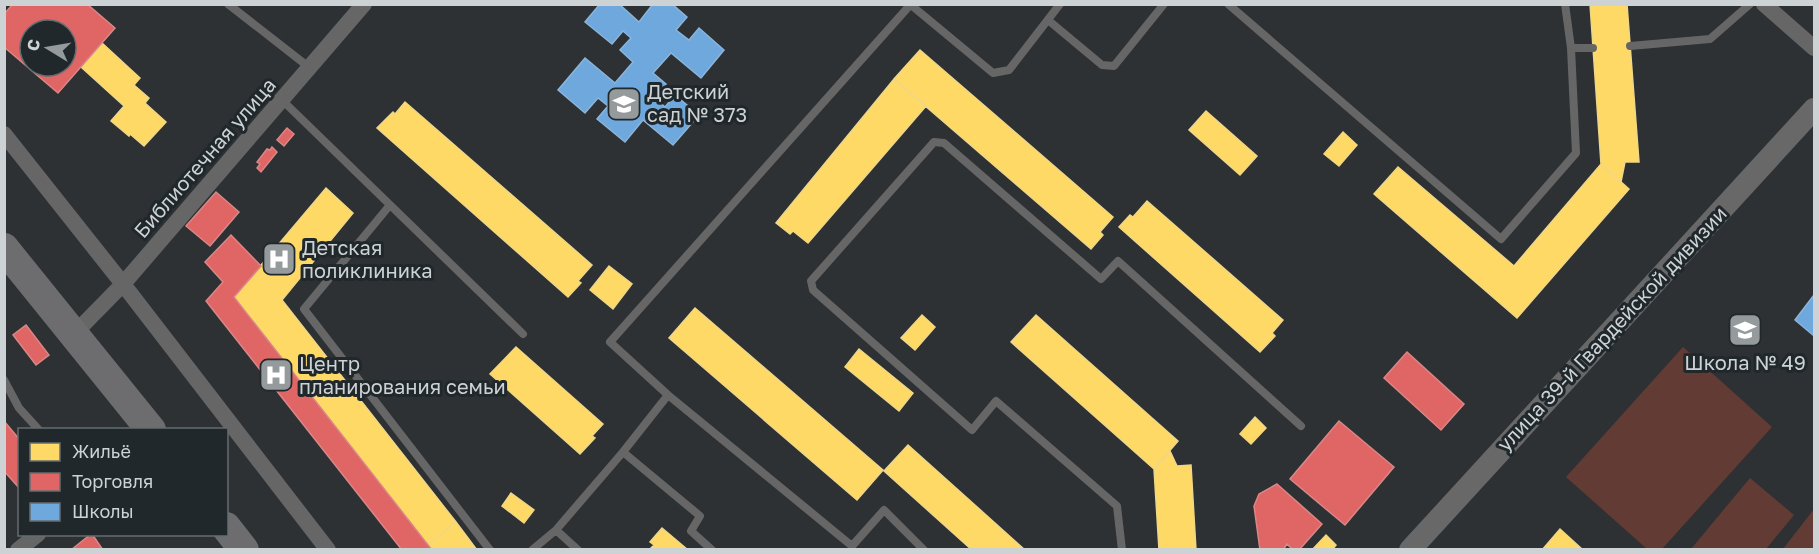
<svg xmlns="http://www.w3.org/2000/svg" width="1819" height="554" viewBox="0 0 1819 554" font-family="'Golos Text',sans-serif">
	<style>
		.grass { fill: #623b35 }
		.homes { fill: #ffd966; stroke: #f0d787; stroke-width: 1.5 }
		.shops { fill: #e06666; stroke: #da8687; stroke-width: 1.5; fill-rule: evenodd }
		.schools { fill: #6fa8dc; stroke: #8bb5da; stroke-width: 1.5 }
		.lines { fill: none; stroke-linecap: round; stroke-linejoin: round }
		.lane { stroke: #666; stroke-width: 8 }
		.street { stroke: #666; stroke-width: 16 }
		.secondary { stroke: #686869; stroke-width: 22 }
		.highway { stroke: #6d6c6e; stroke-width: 30 }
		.labels { text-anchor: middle; stroke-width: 6; stroke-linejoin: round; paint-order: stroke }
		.poi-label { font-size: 20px; fill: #cdd2d4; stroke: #20282c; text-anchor: start }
		.street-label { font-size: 20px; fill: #cdd2d4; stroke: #20282c }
	</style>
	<rect width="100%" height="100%" fill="#2d3133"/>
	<path class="grass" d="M1683,347l89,80 -110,122h-15l-81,-72z
		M1750,478l44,37 -28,34h-75z
		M1814,509v40h-31z"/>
	<path class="homes" d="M1590,4h37l12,158h-14l-4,20 -20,-18z
		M102,43l38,35 -6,7 15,13 -4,5 21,19 -22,24 -14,-12 -1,2 -18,-15 13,-15 -43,-39z
		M920,50l193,167 -13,15 3,3 -12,14 -197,-170z
		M894,79l32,27 -118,137 -15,-12 -3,3 -14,-11z
		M405,102l187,163 -14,16 3,2 -13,14 -191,-169 16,-16 2,2z
		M1206,111l51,45 -17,19 -51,-45z
		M1343,132l14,13 -18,21 -15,-12z
		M1601,164l28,25 -112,129 -143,-124 24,-27 116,99z
		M326,188l27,25 -71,87 174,222 -28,23 -194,-248z
		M1147,201l136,119 -11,13 3,3 -15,16 -141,-125 11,-12 3,2z
		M609,266l23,18 -19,25 -23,-19z
		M695,308l188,162 -26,30 -188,-162z
		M922,315l13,12 -20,23 -14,-12z
		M1036,315l142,126 -24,28 -143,-127z
		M516,347l87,77 -11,12 3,2 -15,16 -90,-80z
		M859,349l54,44 -14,18 -54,-44z
		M1255,417l11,11 -15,16 -11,-10z
		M908,445l117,105h-53l-88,-79z
		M1170,451l7,15 14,-1 5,85h-37l-5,-81z
		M511,493l23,17 -10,13 -22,-17z
		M456,522l21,28h-45l-4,-5z
		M662,528l26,22h-39l5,-5 -4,-3z
		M1560,529l23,21h-41z
		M1326,535l10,10 -4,5h-20z"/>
	<path class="shops" d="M13,4h74l28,24 -57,65 -54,-46v-33zM30,30h36v36h-36z
		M287,128l7,6 -10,12 -7,-6z
		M272,147l5,5 -16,20 -4,-4 3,-4 -3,-2 10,-13 3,1z
		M216,192l23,20 -29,34 -24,-20z
		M231,235l30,31 -27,31 198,253h-30l-196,-249 17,-19 -18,-20z
		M26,325l23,30 -13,10 -23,-30z
		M1407,352l57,52 -23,26 -57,-52z
		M4,421l16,19v49l-16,-18z
		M1339,421l55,46 -49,58 -55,-46z
		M1277,484l45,40 -23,26h-6l-6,-6 -4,6h-23l-6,-44 5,-12z
		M92,534l11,16h-32l20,-16z"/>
	<path class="schools" d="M600,4h19l20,18 14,-18h19l15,13 -11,13 13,10 10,-12 25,22 -23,28 -30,-25 -18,20 13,11 -12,13 11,10 10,-12 24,20 -26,30 -30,-25 -18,22 -28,-23 11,-13 -10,-8 -13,15 -27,-23 27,-32 30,25 18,-21 -13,-12 11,-12 -8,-7 -11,13 -27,-22z
		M1814,295v41l-19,-16z"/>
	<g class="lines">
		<path class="lane" d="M228,4l82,64
			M1228,4l273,235 75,-86 -5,-105 -6,-44
			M911,5l82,68 16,-3 51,-66
			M1048,20l54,45 12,1 50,-62
			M1630,46l80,-7 40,-35
			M1571,48h22
			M283,101l240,233
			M390,205l-86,104 186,241
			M4,380l15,28 20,22
			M668,395l-58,-53 301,-338
			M623,452l45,-57 184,151 32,-36 40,40
			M532,550l24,-20
			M578,550l-22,-20 67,-78 77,64 -9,15 21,19
			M1122,550l-5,-44 -121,-105 -24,29 -159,-140 -2,-9 123,-139 10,1 157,136 17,-18 183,165"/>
		<path class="street" d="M1764,4l50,44
			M4,134l119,150 205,266
			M73,335l50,-51 241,-280
			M18,550l20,-16"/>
		<path class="secondary" d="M1410,550l404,-441"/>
		<path class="highway" d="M4,248l147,182
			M226,527l18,23"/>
	</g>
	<defs>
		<g id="school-square" transform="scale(1.725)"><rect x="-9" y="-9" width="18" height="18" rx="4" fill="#959a9c" stroke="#20282c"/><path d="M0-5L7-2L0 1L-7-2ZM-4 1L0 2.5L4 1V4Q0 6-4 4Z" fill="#fff"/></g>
		<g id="hospital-square" transform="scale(1.725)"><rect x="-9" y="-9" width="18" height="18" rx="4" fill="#959a9c" stroke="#20282c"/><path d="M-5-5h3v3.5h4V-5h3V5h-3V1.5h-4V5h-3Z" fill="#fff"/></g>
	</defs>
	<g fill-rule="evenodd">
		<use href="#school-square" x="624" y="104"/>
		<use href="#hospital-square" x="279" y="259"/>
		<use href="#school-square" x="1745" y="330"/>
		<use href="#hospital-square" x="276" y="375"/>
	</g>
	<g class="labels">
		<g class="poi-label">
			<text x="647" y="99">Детский<tspan x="647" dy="23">сад № 373</tspan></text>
			<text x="302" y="255">Детская<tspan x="302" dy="23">поликлиника</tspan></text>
			<text x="1745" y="370" text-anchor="middle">Школа № 49</text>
			<text x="299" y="371">Центр<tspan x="299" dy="23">планирования семьи</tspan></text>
		</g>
		<g class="street-label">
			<text transform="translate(205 158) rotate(-49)" y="7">Библиотечная улица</text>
			<text transform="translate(1612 329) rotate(-47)" y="7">улица 39-й Гвардейской дивизии</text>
		</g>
	</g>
	<rect width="1819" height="554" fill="none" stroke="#cdd2d4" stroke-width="12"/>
	<rect x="18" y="428" width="210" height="108" fill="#20282c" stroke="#656c6f" stroke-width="1.5"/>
	<rect x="30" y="443" width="30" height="18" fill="#ffd966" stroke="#656c6f" stroke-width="1.5"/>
	<text x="72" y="458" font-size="18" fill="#cdd2d4">Жильё</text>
	<rect x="30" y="473" width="30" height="18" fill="#e06666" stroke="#656c6f" stroke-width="1.5"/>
	<text x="72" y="488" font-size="18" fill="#cdd2d4">Торговля</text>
	<rect x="30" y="503" width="30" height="18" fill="#6fa8dc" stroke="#656c6f" stroke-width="1.5"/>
	<text x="72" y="518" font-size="18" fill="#cdd2d4">Школы</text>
	<g transform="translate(48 48) rotate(281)"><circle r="28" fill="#20282c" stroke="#656c6f" stroke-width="1.5"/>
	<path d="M0-4.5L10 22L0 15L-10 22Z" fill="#959a9c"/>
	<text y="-9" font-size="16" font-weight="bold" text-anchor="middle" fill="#cdd2d4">С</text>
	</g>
</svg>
